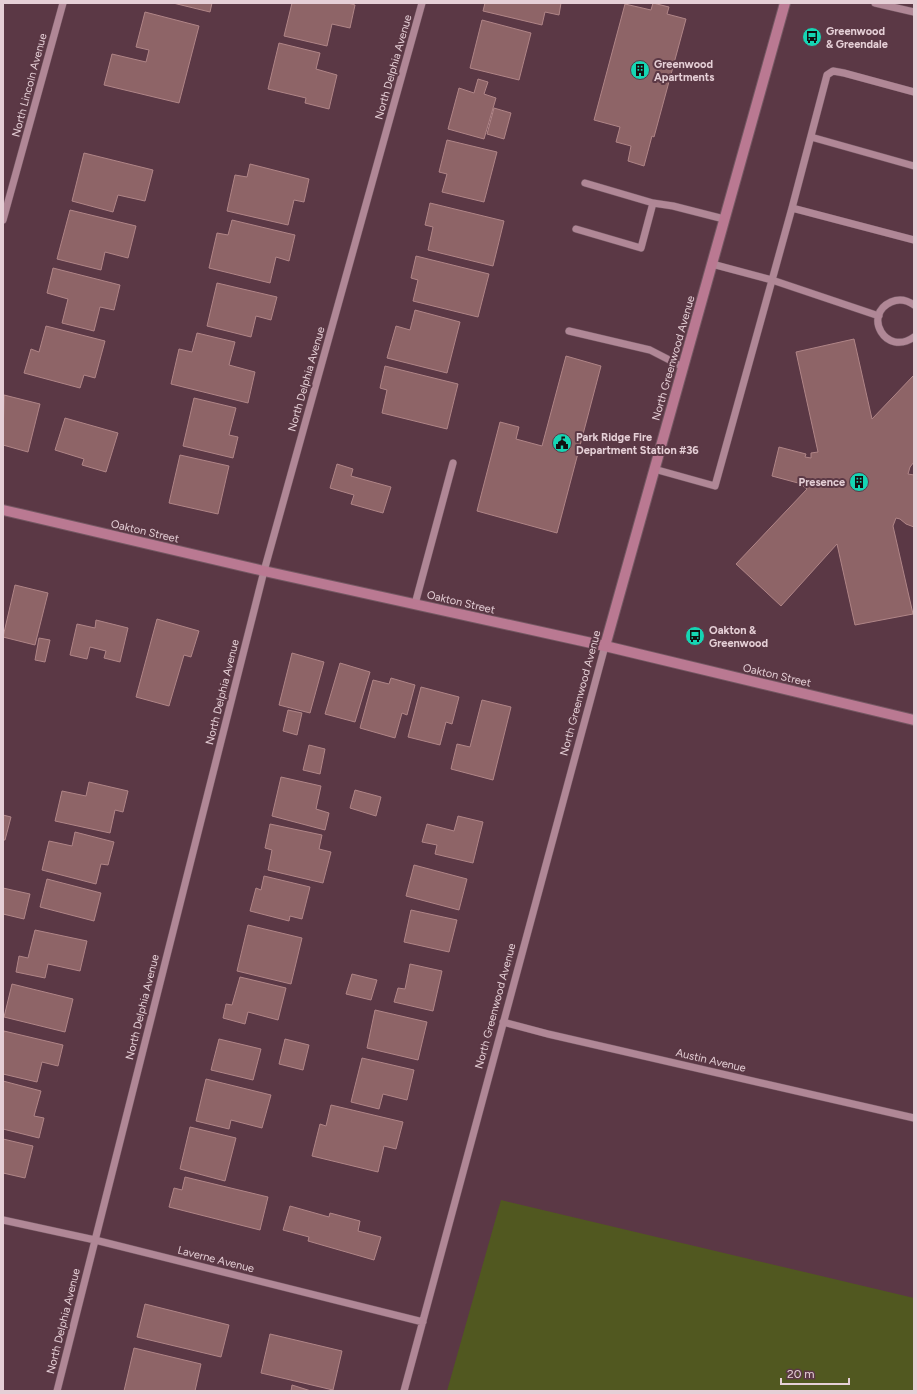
<svg xmlns="http://www.w3.org/2000/svg" width="917" height="1394" viewBox="0 0 917 1394" font-family="Figtree,sans-serif">
	<style>
		.green { fill: #515820 }
		.building { fill: #8e6467; stroke: #b08587 }
		.lines { fill: none; stroke-linecap: round; stroke-linejoin: round }
		.minor-casing { stroke: #745762; stroke-width: 8 }
		.major-casing { stroke: #745762; stroke-width: 12 }
		.minor { stroke: #b08796; stroke-width: 7 }
		.major { stroke: #ba7992; stroke-width: 10 }
		.labels { text-anchor: middle; stroke-width: 4; stroke-linejoin: round; paint-order: stroke }
		.poi-label { font-size: 11px; font-weight: bold; fill: #e5cfd6; stroke: #5b3845; text-anchor: start }
		.street-label { font-size: 11px; fill: #e5cfd6; stroke: #5b3845 }
	</style>
	<rect width="100%" height="100%" fill="#5b3845"/>
	<path class="green" d="M501,1200l413,98v93h-467z"/>
	<path class="building" d="M173,3h39l-2,9z
		M292,3h56l7,2 -5,23 -18,-4 -5,22 -43,-10z
		M485,3h76l-2,12 -14,-3 -3,13 -59,-14z
		M653,3l16,4 -2,7 19,5 -32,118 -2,-1 -8,30 -16,-5 3,-15 -15,-4 4,-15 -26,-7 31,-116 26,6z
		M145,12l54,14 -20,77 -75,-18 8,-31 34,8 3,-12 -13,-3z
		M482,20l49,13 -12,47 -49,-12z
		M279,43l41,10 -4,16 21,6 -8,34 -24,-6 1,-5 -38,-9z
		M478,79l10,3 -4,12 12,4 -12,41 -36,-10 11,-41 15,5z
		M494,108l17,5 -7,26 -17,-5z
		M447,140l50,12 -13,50 -42,-10 5,-18 -8,-2z
		M84,153l69,17 -8,31 -27,-6 -5,17 -41,-11z
		M250,164l59,15 -5,23 -10,-2 -6,25 -61,-14 8,-36 12,2z
		M430,203l74,18 -11,45 -65,-16 5,-23 -8,-2z
		M70,210l66,16 -8,32 -23,-6 -4,18 -44,-11z
		M232,220l63,15 -6,26 -13,-4 -6,26 -61,-15 8,-35 11,2z
		M416,256l73,18 -11,43 -65,-16 5,-21 -7,-2z
		M53,268l67,17 -6,25 -14,-3 -6,24 -32,-8 6,-24 -21,-6z
		M217,283l60,14 -6,23 -15,-4 -5,21 -44,-11z
		M415,310l45,12 -13,51 -60,-15 9,-32 14,4z
		M46,326l59,15 -10,37 -11,-3 -4,13 -56,-15 7,-24 8,3z
		M197,333l38,9 -6,23 26,7 -7,31 -77,-19 8,-35 13,3z
		M854,339l18,80 42,-44v87l-4,5 -2,7 6,1v52l-8,-3 -6,-5 -4,-1 -3,8 20,88 -58,11 -18,-81 -56,62 -45,-42 71,-75 -5,-4 1,-4 -4,-1 -1,3 -26,-7 7,-29 27,7 -1,3 6,1v-5l7,-1 -22,-100z
		M566,356l35,10 -44,167 -80,-22 23,-89 19,5 -3,12 26,7z
		M385,366l73,18 -11,45 -65,-16 5,-23 -7,-2z
		M4,395l36,9 -12,48 -25,-7z
		M194,398l42,10 -7,27 9,2 -5,21 -50,-12z
		M65,418l53,15 -12,39 -24,-7 2,-6 -29,-9z
		M180,455l49,11 -11,48 -49,-11z
		M337,464l16,5 -2,7 40,11 -8,26 -32,-9 3,-9 -24,-7z
		M15,585l33,8 -13,52 -32,-8z
		M157,619l42,12 -8,26 -7,-2 -15,51 -33,-9z
		M96,620l32,8 -8,34 -16,-4 2,-7 -16,-4 -3,12 -17,-4 7,-31 18,4z
		M39,638l11,2 -5,22 -10,-2z
		M292,653l32,9 -14,51 -31,-8z
		M340,663l30,9 -15,50 -30,-8z
		M391,678l24,7 -8,30 -5,-2 -7,25 -35,-10 13,-48 16,4z
		M421,687l38,10 -7,27 -6,-2 -6,23 -32,-8z
		M482,700l29,7 -18,73 -42,-11 6,-25 13,3z
		M288,710l14,3 -5,22 -14,-4z
		M309,745l16,4 -5,25 -17,-4z
		M281,777l40,9 -5,23 13,4 -4,17 -53,-14z
		M89,782l39,9 -5,21 -8,-2 -5,23 -55,-12 7,-30 24,5z
		M355,790l26,7 -5,19 -26,-8z
		M3,815l8,2 -6,23h-2z
		M458,816l25,6 -10,41 -38,-9 2,-9 -15,-3 5,-18 27,7z
		M270,824l52,11 -3,14 12,3 -8,31 -55,-13 4,-20 -7,-2z
		M75,832l39,10 -6,23 -7,-1 -5,20 -54,-14 7,-29 23,5z
		M414,865l53,14 -8,31 -53,-14z
		M264,876l46,11 -8,32 -12,-3 -1,5 -39,-10 6,-23 5,2z
		M47,879l54,14 -7,28 -54,-14z
		M3,888l27,6 -6,25 -21,-5z
		M411,910l46,10 -8,32 -45,-10z
		M248,925l54,13 -11,46 -54,-13z
		M35,930l52,11 -7,30 -32,-7 -3,14 -29,-6 3,-16 9,2z
		M410,964l32,7 -9,40 -39,-9 4,-14 7,1z
		M352,974l25,6 -6,20 -25,-6z
		M240,977l46,11 -8,32 -30,-8 -3,12 -22,-6 3,-14 6,1z
		M12,984l61,15 -8,33 -61,-15z
		M375,1010l52,12 -9,38 -51,-12z
		M4,1031l59,14 -5,21 -16,-4 -5,20 -34,-8v-38z
		M219,1039l42,10 -8,31 -42,-10z
		M285,1039l24,6 -6,25 -24,-6z
		M362,1058l52,12 -7,30 -24,-6 -4,15 -28,-7z
		M206,1079l65,16 -9,33 -31,-8 -2,9 -33,-8z
		M3,1081l38,10 -7,25 10,2 -5,20 -36,-9z
		M331,1105l72,17 -7,27 -12,-3 -6,26 -66,-16 8,-32 6,2z
		M190,1127l46,11 -11,43 -45,-12z
		M3,1139l30,7 -8,32 -22,-5z
		M185,1177l83,20 -8,33 -91,-23 5,-19 8,2z
		M290,1206l39,11 1,-4 30,8 -2,10 23,6 -7,23 -66,-19 1,-4 -26,-7z
		M145,1304l84,21 -8,32 -84,-20z
		M270,1334l72,17 -9,39 -72,-17z
		M134,1348l67,16 -6,27h-71z
		M292,1385l19,6h-20z"/>
	<g class="lines">
		<g class="minor-casing">
			<path id="minor" d="M875,3l39,9
				M811,137l103,29
				M585,183l68,20
				M792,208l122,32
				M3,220l60,-217
				M576,229l65,19 12,-45 20,3 51,13
				M712,264l60,16 107,36
				M914,305c-7,-5 -14,-7 -23,-3 -29,13 -5,55 23,35
				M569,331l81,19 33,17
				M654,469l61,17 77,-278 35,-133 6,-4 11,2 70,19
				M415,604l38,-141
				M503,1022l45,12 366,84
				M3,1220l92,20 328,82
				M57,1391l207,-820 158,-568
				M404,1391l201,-745"/>
		</g>
		<g class="major-casing">
			<path id="major" d="M3,510l261,61 341,75 309,74
				M605,646l180,-643"/>
		</g>
		<use href="#minor" class="minor"/>
		<use href="#major" class="major"/>
	</g>
	<defs>
		<g id="bus-disc" transform="scale(1)"><circle r="9.5" fill="#15d5b3" stroke="#5b3845"/><path d="M-5-6H5V4H4V6H2V4H-2V6H-4V4H-5ZM-3.5-4V0h7V-4ZM-3.5 1.2v1.5H-2V1.2ZM2 1.2v1.5H3.5V1.2Z" fill="#111"/></g>
		<g id="building-disc" transform="scale(1)"><circle r="9.5" fill="#15d5b3" stroke="#5b3845"/><path d="M-4-6H4V6H1V3H-1V6H-4ZM-2.5-4.3h1.7v1.8h-1.7ZM.8-4.3h1.7v1.8H.8ZM-2.5-1h1.7V.8h-1.7ZM.8-1h1.7V.8H.8Z" fill="#111"/></g>
		<g id="civic-disc" transform="scale(1)"><circle r="9.5" fill="#15d5b3" stroke="#5b3845"/><path d="M-.6-6.5H3V-4.5H.6V-3L4-1V1h2V6H-6V1h2V-1L-.6-3ZM-1.2 2.5V6h2.4V2.5Z" fill="#111"/></g>
	</defs>
	<g fill-rule="evenodd">
		<use href="#bus-disc" x="812" y="37"/>
		<use href="#building-disc" x="640" y="70"/>
		<use href="#civic-disc" x="562" y="443"/>
		<use href="#building-disc" x="859" y="482"/>
		<use href="#bus-disc" x="695" y="636"/>
	</g>
	<g class="labels">
		<g class="poi-label">
			<text x="826" y="35">Greenwood<tspan x="826" dy="13">&amp; Greendale</tspan></text>
			<text x="654" y="68">Greenwood<tspan x="654" dy="13">Apartments</tspan></text>
			<text x="576" y="441">Park Ridge Fire<tspan x="576" dy="13">Department Station #36</tspan></text>
			<text x="845" y="486" text-anchor="end">Presence</text>
			<text x="709" y="634">Oakton &amp;<tspan x="709" dy="13">Greenwood</tspan></text>
		</g>
		<g class="street-label">
			<text transform="translate(393 67) rotate(-74)" y="4">North Delphia Avenue</text>
			<text transform="translate(29 85) rotate(-75)" y="4">North Lincoln Avenue</text>
			<text transform="translate(673 358) rotate(-74)" y="4">North Greenwood Avenue</text>
			<text transform="translate(306 379) rotate(-74)" y="4">North Delphia Avenue</text>
			<text transform="translate(145 531) rotate(13)" y="4">Oakton Street</text>
			<text transform="translate(461 602) rotate(13)" y="4">Oakton Street</text>
			<text transform="translate(777 675) rotate(13)" y="4">Oakton Street</text>
			<text transform="translate(222 692) rotate(-76)" y="4">North Delphia Avenue</text>
			<text transform="translate(580 693) rotate(-75)" y="4">North Greenwood Avenue</text>
			<text transform="translate(495 1006) rotate(-75)" y="4">North Greenwood Avenue</text>
			<text transform="translate(142 1007) rotate(-76)" y="4">North Delphia Avenue</text>
			<text transform="translate(711 1060) rotate(13)" y="4">Austin Avenue</text>
			<text transform="translate(216 1259) rotate(14)" y="4">Laverne Avenue</text>
			<text transform="translate(63 1321) rotate(-76)" y="4">North Delphia Avenue</text>
		</g>
	</g>
	<rect width="917" height="1394" fill="none" stroke="#e5cfd6" stroke-width="8"/>
	<path d="M781 1378v6h68v-6" fill="none" stroke="#e5cfd6" stroke-width="2"/>
	<text x="787" y="1378" font-size="12" fill="#e5cfd6" stroke="#5b3845" stroke-width="3" paint-order="stroke">20 m</text>
</svg>
